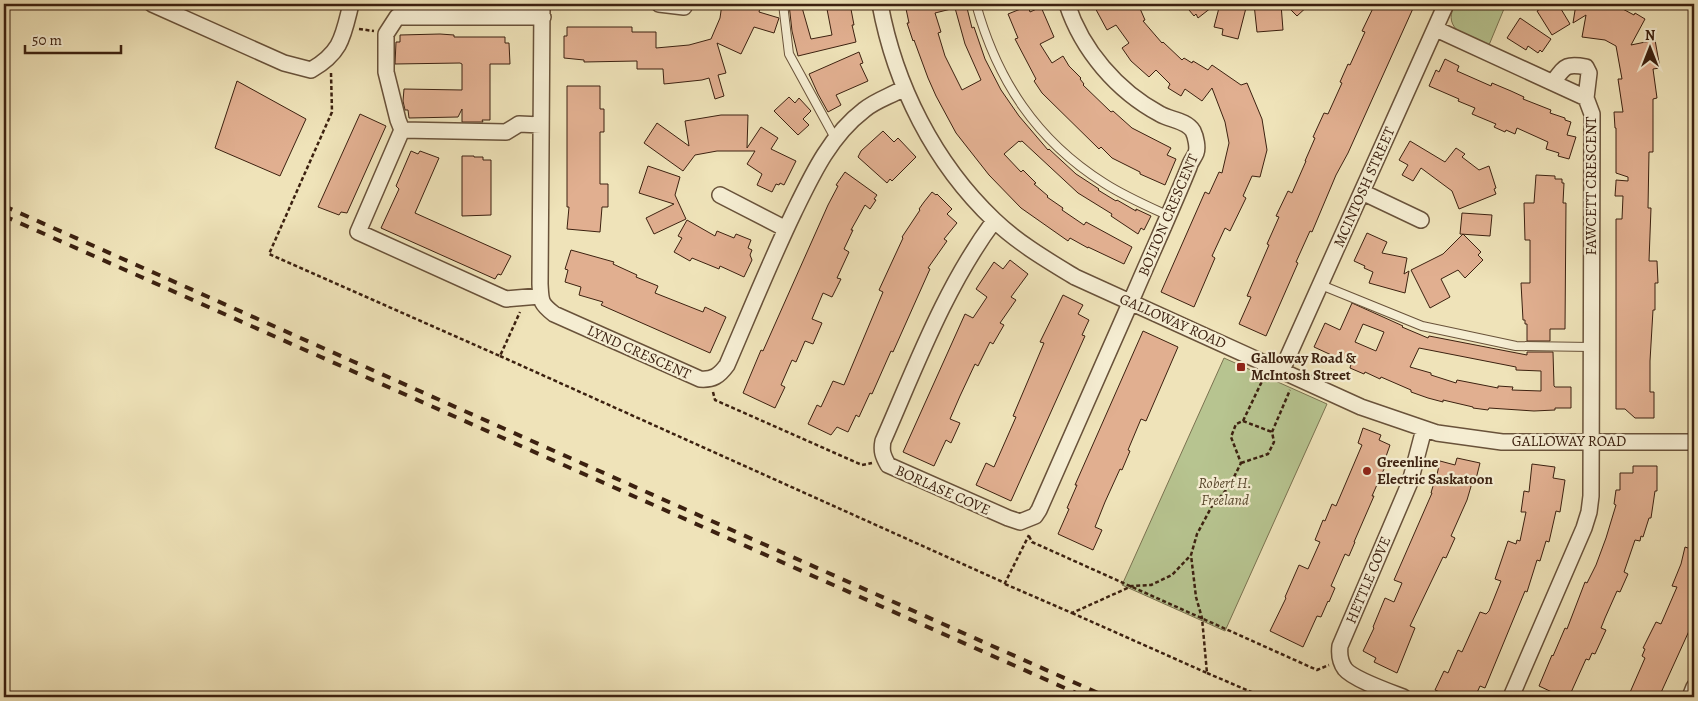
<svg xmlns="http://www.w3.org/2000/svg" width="1698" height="701" viewBox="0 0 1698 701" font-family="Alegreya,serif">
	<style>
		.green { fill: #b7c490; stroke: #7a7250 }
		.building { fill: #e1af90; stroke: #3c2110; fill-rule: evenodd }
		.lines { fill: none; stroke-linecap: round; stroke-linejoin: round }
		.lane-casing { stroke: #69523a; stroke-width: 10 }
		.street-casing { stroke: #69523a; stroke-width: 18 }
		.path { stroke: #3c2110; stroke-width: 2.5; stroke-dasharray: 4 2.5; stroke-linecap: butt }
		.lane { stroke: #f5edd2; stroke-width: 8 }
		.street { stroke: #f5edd2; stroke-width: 15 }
		.rail { stroke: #3c2110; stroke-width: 4; stroke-dasharray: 9 9; stroke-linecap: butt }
		.poi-dot { fill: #8f2418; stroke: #f5edd2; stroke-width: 2 }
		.labels { text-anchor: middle; stroke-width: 4.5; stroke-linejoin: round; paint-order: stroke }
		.street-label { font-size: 15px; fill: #3c2110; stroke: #f5edd2 }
		.poi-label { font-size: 15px; font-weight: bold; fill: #3c2110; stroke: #f5edd2; text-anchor: start }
		.park-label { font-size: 15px; font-style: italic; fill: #5b4a30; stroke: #f5edd2 }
	</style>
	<rect width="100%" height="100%" fill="#efe3b9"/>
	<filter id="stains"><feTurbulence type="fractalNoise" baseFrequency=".004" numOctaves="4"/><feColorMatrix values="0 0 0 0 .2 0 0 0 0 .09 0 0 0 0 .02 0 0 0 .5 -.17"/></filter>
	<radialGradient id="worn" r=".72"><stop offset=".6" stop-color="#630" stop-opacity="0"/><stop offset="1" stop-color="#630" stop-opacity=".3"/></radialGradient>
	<path class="green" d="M1455,4h51l-17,41 -32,-15c-8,-8 -7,-16 -2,-26z
		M1224,358l103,46 -102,227 -103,-46z"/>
	<path class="building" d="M722,4h39l-2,8 20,6 -5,15 -20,-6 -13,27 -24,-11 9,30 -8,2 6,21 -9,3 -6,-21 -7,2 -38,4 -1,-15h-26v-8l-53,1v-2l-20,-2v-22h3v-9h65v5h24v16l33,-3 22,-6 9,-21z
		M789,4h12l10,35 21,-4 -6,-31h24l4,21h-2l4,17 -58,14 -6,-25z
		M905,4h61l6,24 2,-1 11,32 16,31 18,26 29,34 1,-1 27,25 23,15 -1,1 18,11 1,-1 19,11v-2l15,7 -7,14 -3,-2 -3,6 -27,-18 1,-2 -34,-21 -56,-52 -2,1 -1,-1 -15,13 17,18 2,-2 13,13 -2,1 14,12 -1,1 16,11 -1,2 22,15 2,-3 46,25 -8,17 -36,-17v1l-18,-10 -2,3 -47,-33 -32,-33 -33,-42 -20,-37 -8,-18 -14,-38 -1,1 -6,-18h2zM955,8l10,36 16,36 -19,10 -17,-34 -7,-23 3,-1 -6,-19z
		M1093,4h45l7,16 -2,1 19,22 1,-1 19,18 2,-2 8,5 1,-2 15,9 4,-5 29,20 6,-2 15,36 5,31 -7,27 -8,-1 -9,20 3,2 -16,33 -5,-3 -13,28 3,2 -21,49 -33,-15 44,-100 4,2 10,-22 3,1 7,-30 -4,-21 -13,-34 -10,13 -17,-12 -4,7 -13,-8 2,-4 -14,-14 -7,7 -18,-16 -9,-13 7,-5 -13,-18 -9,5z
		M1184,4h32l-18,14 -2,-4 -2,2z
		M1220,4h27l-9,35 -16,-4 1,-6 -9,-2z
		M1254,4h27l2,26 -26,2z
		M1285,4h25l-13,12z
		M1375,4h40l-67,149 -12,22 -24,57 -2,-1 -14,31 2,1 -32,73 -27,-12 12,-27 -4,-1 22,-51 -2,-1 12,-27 -3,-1 12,-25 4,2 14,-32h-1l10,-23 -2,-1 11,-24 4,1 14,-31 -2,-1 8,-18 2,1 15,-33 -3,-1z
		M1549,4h9l12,20 -18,11 -15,-24z
		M1576,4h30l-1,1 14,2 15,8 1,-2 10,6 -14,26 24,-5 5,28 -7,1 4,29 -4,1v53h-4l-1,56h3l-2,53h8l1,22h-3v27h-2l-3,51v31h4v26h-19l-10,-9h-9v-190h6l1,-23h-8l1,-14v-2l12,1v-4l-12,-4v-45h-1l-1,-16h9l-5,-33h4l-6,-33 -11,-6 -23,-3 4,-22 -13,8z
		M1028,6l2,6 11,-5 13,30 -14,7 12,19 11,-7 6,10 12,12 -1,1 4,5 -1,1 28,27 2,-1 19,17 39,20 -4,7 9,4 -11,26 -25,-11v-2l-28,-14 -11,-11 -2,2 -57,-56 -8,-12 2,-2 -21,-40 3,-1 -10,-24z
		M1520,18l31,21 -9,13 -2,-2 -2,3 -10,-7 -2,4 -19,-12z
		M440,34l14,1v2h51v6h4l1,21h-20v56h-8l1,2h-21v-13l-4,8 -49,1 -1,-8h-3l-2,-9 1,-12 58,1v-26l-2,-1 -65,1 1,-22h4v-7z
		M859,52l4,11 -3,1 8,17 -32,14 5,10 -13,7 -10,-18 -9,-20z
		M1445,59l14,7 -2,5 34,15 1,-3 19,8 13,6 -1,2 28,11 -1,3 15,5v2l6,2 -4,13 9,2 -7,22 -11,-3 1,-3 -13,-4 2,-7 -31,-14 -2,6 -9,-4 -1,2 -11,-5 2,-3 -24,-10 3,-6 -17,-7 1,-2 -30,-13 7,-16 3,2z
		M237,81l69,38 -26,57 -65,-28z
		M567,86h33v23h4v23h-4v52h8v23h-6l-2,25 -33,-3 2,-22h-2z
		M789,97l6,6 4,-5 12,13 -8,8 6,6 -11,10 -24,-24z
		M360,114l26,12 -39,87 -6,-1 -2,3 -21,-8z
		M721,115h27l-1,33 14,-21 17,11 -7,11 25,12 -12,24 -4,-2 -1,2 -3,-1 -4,8 -15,-7 5,-11 -15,-10 8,-13h-38l-22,4 -12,16 -39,-28 13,-20 32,23 -4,-25z
		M883,131l11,11 4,-4 18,19 -24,24 -2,-2 -3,4 -29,-26 3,-6z
		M1410,141l35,21 11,-14 9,6 -3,3 17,13 10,-4 7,22 -2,1 2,5 -37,15 -7,-18 -31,-23 -8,13 -11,-6 6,-10 -9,-5z
		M411,151l7,3 2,-3 19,7 -24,55 96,43 -10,19 -3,-1 -3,5 -114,-51 18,-39 -3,-3z
		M462,156h12v1h9v3h8v55l-29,1z
		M648,166l32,11 -5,18 11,24 -32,15 -8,-16 28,-14 -35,-11z
		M845,172l32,23 -3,4 2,1 -6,9 -5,-4 -14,25h2l-9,19 5,3 -12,26 4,1 -9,18 -9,-4 -11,26 10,4 -9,21 -8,-3 -9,21 -4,-2 -11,25 4,2 -10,21 -32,-15 18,-43 2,1 65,-146 10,-19 -2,-1z
		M1536,175l19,1v3h7v4h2l-1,20h3l-1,126h-15v12h-23v-17h-2v-4h-2l-2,-37h9v-43h-5l-1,-37h10z
		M932,192l4,3 1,-1 15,15 -5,5 10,9 -13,16 3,2 -19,27 2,1 -37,83 -2,-1 -19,43 -2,-1 -11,24 -3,-2 -8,17 -11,-5 -6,8 -23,-11 9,-19 4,2 12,-26 11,4 39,-93 -4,-2 24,-52 -1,-1 18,-27 -1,-1 5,-7z
		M1462,213l30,2 -2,21 -30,-2z
		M687,220l28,16 2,-5 17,7 2,-4 15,6 -3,8 4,2 -2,5 2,5 -8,17 -24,-11 -1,3 -27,-11 -2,3 -16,-9 8,-14 -4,-2z
		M1367,233l20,9 -5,11 25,5 -3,16 5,-3 -4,22 -36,-10 4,-11 -9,-4 1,-2 -11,-5z
		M1463,234l18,18 -3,3 5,5 -18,18 -7,-8 -17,9 9,18 -20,11 -19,-38 32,-16z
		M571,250l43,12 -1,2 24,11 -1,2 22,9 -3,7 48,19 2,-5 21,10 -16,36 -109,-48 2,-3 -24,-7 2,-8 -16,-5 3,-12 -3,-1z
		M1010,260l18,14 -17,23 5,3 -16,23 4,2 -11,19 -3,-2 -12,24 -3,-2 -15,32 -10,23 10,4 -9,20 -5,-3 -12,26 -31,-14 62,-138 8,4 14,-21 -11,-8 18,-27 9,7z
		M1063,295l20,10 -5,9 11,6 -7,15 3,1 -74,165 -35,-16 10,-22 8,4 22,-50 -3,-1 31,-73 -4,-1z
		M1352,303l51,23 -1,1 26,11 1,-2 98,19v-3h26l1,34 1,1h16v21h-16v2l-21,1 -45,-3 -1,2 -15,-2v-1l-30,-7v2l-15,-4 -17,-6v-2l-30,-13 -1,2 -15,-7 -1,2 -14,-6 1,-4 -37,-17 11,-24 15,7zM1363,324l21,8 -8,19 -21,-9zM1419,348l97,19v3l25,1v20l-29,-1 1,-3 -15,-1v2l-41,-8 -1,3 -25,-8v-2l-21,-6z
		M1143,331l35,16 -32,74 -5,-2 -13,31 2,1 -8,19 -2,-1 -15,33 -10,25 7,3 -9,20 -35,-16 11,-25 -2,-1 10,-23h-2z
		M1363,428l18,7 -2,5 11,5 -8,23 2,1 -12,27h2l-20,46h1l-6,14 -4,-2 -14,32 4,2 -6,14 -1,-1 -7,16 -4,-1 -14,31 -33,-16 16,-33 -1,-1 14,-32 9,4 12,-27 -5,-2 8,-20 2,1 7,-17 4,2 26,-61 -4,-2z
		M1457,458l23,5 -5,20h-3l-5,17 -16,36 4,2 -9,20 -3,-1 -33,69 5,2 -18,45 -23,-11 2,-4 -13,-7 11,-23 -1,-1 12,-29 9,4 8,-19 -8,-3 38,-87h-1l4,-14h1l4,-18 15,4z
		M1532,464l23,3 -2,11 12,2 -5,32 -4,-1 -7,31 -3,-1 -6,20 -3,-1 -10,32 -2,-1 -40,97 -5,-2 -5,11h-6l-9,-4 -2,4h-6l-17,-7 9,-19 4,2 10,-23 4,2 18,-40 6,2 3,-3 12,-30 -6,-2 13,-38 8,3 1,-4 3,1 6,-29h-5l3,-21 5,1z
		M1633,466h24v25h-2l-4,27h-2l-6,19 -2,-1 -1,5 -5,-1 -11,32 4,2 -8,18 -3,-1 -12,27 -4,10 5,2 -11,24 -3,-1 -3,7 -3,-1 -17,38h-17l2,-4 -15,-7 13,-31 1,1 12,-28 2,1 18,-47 2,1 9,-18 10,-27 10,-33 -2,-1 2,-14h4v-17h13z
		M1685,547l9,3v70l-35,77h-31l17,-39 -3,-2 3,-7 -2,-1 13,-26 5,2 16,-37 -5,-1 9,-22z"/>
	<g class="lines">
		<g class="lane-casing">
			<path id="lane" d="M783,4l6,50 46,84
				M976,4c21,76 60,136 128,179 20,13 43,23 65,33
				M1321,285l101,41 94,20 75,1"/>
		</g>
		<g class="street-casing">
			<path id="street" d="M152,4l132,59 27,7c31,-18 32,-34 40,-66
				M542,4l-2,280c1,17 0,19 14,30l146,65c13,1 19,-3 27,-14 22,-51 43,-103 67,-153 18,-37 36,-76 70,-102 12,-10 27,-14 40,-22
				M659,4l25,3
				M880,4c15,81 54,159 114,216 24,23 53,40 81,57l286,130 76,26 65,9h192
				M1436,29l150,69 6,16 -1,382 -2,16 -5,16 -73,169
				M1553,82c12,-15 12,-19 33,-15l3,6 -3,25
				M541,125l-22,-1 -13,8 -104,-2 -4,-10 -12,-48v-38l11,-17h146
				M402,130l-44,102 148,67 34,-3
				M1362,192l59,28
				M720,195l66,34
				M994,221c-49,66 -78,145 -111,220 -2,10 0,15 5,24l120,53 12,4 15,-6 4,-6c32,-73 64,-146 96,-218 18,-42 37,-83 54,-125 1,-5 5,-9 7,-14 2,-5 0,-16 -3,-22 -7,-11 -23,-11 -33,-17 -43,-23 -78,-64 -93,-110
				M1282,370l164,-366
				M1403,697c-13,-5 -50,-18 -58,-28 -5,-7 -6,-15 -5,-23l70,-164 14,-53
				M1690,697l4,-10"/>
		</g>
		<path class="path" d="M359,29l15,2
			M331,73l1,39 -63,142 231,102 20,-44
			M500,356l505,227 24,-48
			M713,392l2,8 147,65 10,-2
			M1243,421l29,11
			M1241,463l27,-9 6,-12 -2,-10 18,-42
			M1029,536l3,6 285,128 12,-5
			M1005,584l67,29 60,-27 19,-1 21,-10 19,-20
			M1072,613l135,60 -5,-55 -6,-21 -5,-42 6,-21 15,-28 17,-19 12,-24 -10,-26 5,-13 7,-3 21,-44
			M1207,673l56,24"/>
		<use href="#lane" class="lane"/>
		<use href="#street" class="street"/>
		<path class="rail" d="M4,206l1103,491
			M4,216l1081,481"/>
	</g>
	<g class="poi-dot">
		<rect x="1236" y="362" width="10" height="10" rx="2.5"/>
		<circle cx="1367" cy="471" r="5"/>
	</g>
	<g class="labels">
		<g class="street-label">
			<text transform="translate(1591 186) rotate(-90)" y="5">FAWCETT CRESCENT</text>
			<text transform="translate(1364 187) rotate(-66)" y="5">MCINTOSH STREET</text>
			<text transform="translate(1168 215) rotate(-67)" y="5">BOLTON CRESCENT</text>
			<text transform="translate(1173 321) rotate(24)" y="5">GALLOWAY ROAD</text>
			<text transform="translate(639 352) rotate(24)" y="5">LYND CRESCENT</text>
			<text x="1569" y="446">GALLOWAY ROAD</text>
			<text transform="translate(943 490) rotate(24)" y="5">BORLASE COVE</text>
			<text transform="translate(1368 580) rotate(-67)" y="5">HETTLE COVE</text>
		</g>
		<g class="poi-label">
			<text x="1251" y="363">Galloway Road &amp;<tspan x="1251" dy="17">McIntosh Street</tspan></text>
			<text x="1377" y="467">Greenline<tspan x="1377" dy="17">Electric Saskatoon</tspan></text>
		</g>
		<g class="park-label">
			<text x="1225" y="488">Robert H.<tspan x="1225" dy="17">Freeland</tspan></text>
		</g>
	</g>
	<rect width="1698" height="701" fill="none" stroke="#efe3b9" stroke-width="20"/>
	<rect x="5" y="5" width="1688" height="691" fill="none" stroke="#3c2110" stroke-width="2.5"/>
	<rect x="10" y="10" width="1678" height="681" fill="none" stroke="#3c2110"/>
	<g transform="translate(1650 48)" stroke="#f5edd2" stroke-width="4" paint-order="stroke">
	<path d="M0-4L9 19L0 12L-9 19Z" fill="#3c2110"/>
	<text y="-8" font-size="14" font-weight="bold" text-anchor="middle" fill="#3c2110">N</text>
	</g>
	<path d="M25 45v8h96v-8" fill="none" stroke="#3c2110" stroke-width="2.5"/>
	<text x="32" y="45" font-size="15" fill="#3c2110" stroke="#f5edd2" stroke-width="4" paint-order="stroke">50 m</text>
	<rect width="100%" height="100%" filter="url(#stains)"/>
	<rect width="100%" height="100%" fill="url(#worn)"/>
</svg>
